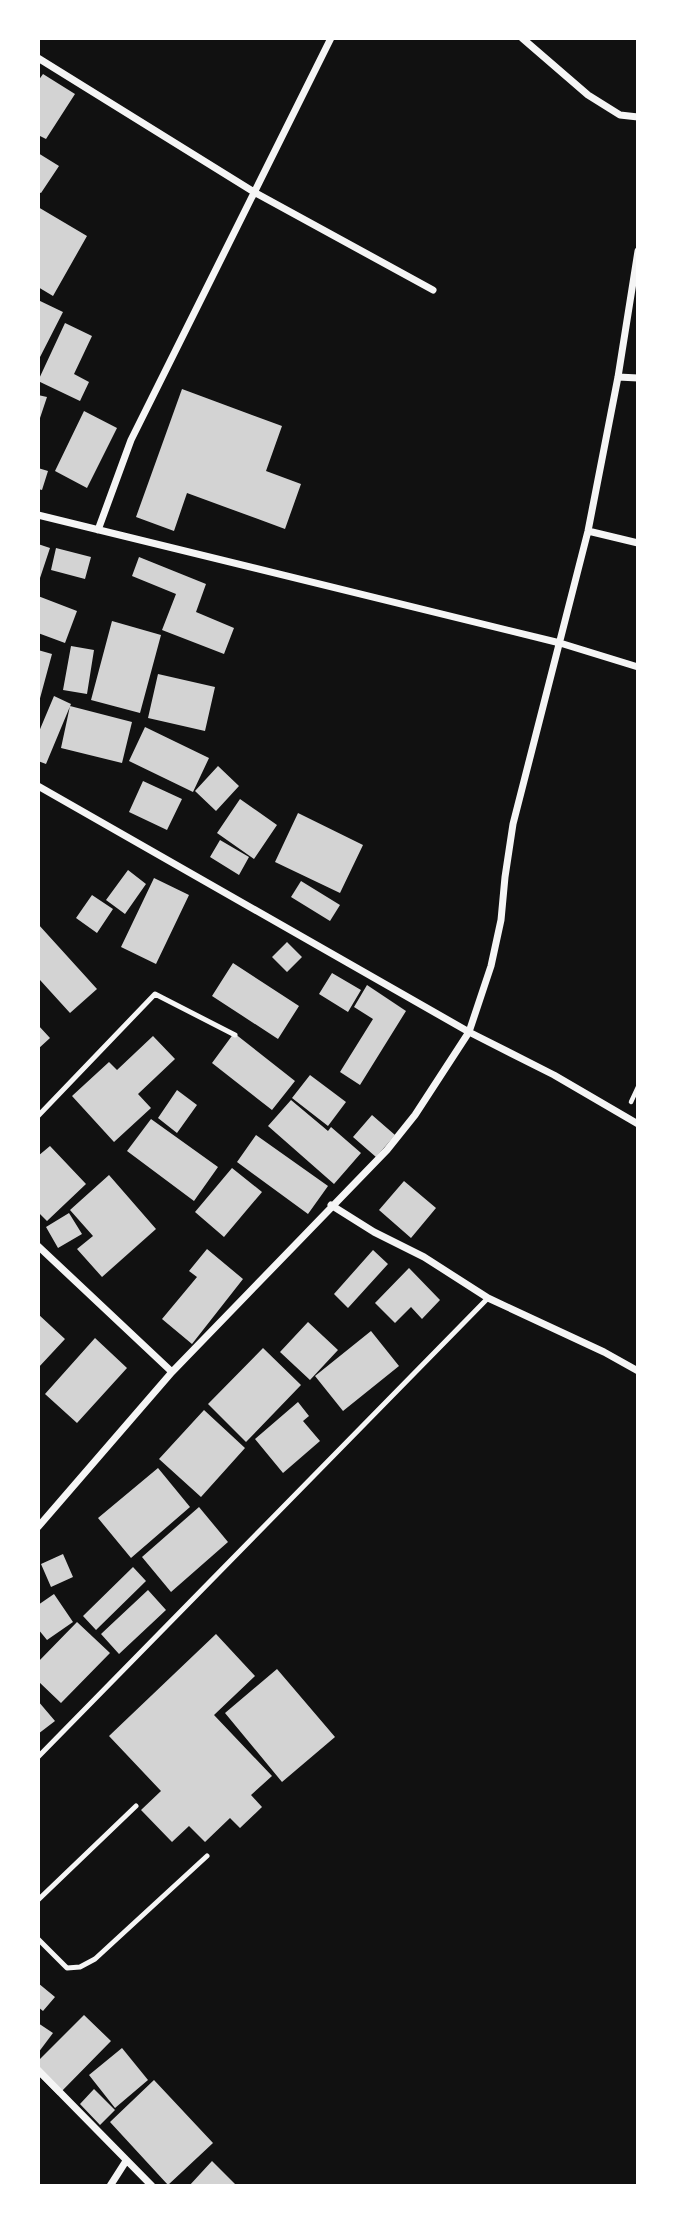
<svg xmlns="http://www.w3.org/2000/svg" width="676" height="2224" viewBox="0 0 676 2224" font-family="'Zilla Slab',serif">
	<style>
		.building { fill: #d3d3d3 }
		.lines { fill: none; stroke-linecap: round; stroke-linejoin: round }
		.path { stroke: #f5f5f5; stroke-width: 4.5 }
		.service { stroke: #f5f5f5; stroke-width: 5 }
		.minor { stroke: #f5f5f5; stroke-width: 7 }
	</style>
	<rect width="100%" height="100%" fill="#111"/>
	<path class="building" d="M43,74l32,20 -29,45 -8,-4v-54z
		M38,153l21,13 -18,27 -3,-1z
		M38,207l49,29 -34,60 -15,-9z
		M38,300l25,12 -25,49z
		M65,323l27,13 -18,38 15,8 -9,19 -42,-20z
		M182,389l100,37 -16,45 35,13 -16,45 -98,-36 -13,38 -38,-14z
		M38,395l9,2 -8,24h-1z
		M84,411l33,17 -30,60 -32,-17z
		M38,468l10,3 -6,19 -4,-1z
		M38,544l12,4 -11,33h-1z
		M56,548l35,9 -6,22 -34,-9z
		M139,557l67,27 -10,28 38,16 -10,26 -62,-24 14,-36 -44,-18z
		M38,596l39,15 -12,32 -27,-10z
		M112,621l49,14 -21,78 -49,-13z
		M71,646l23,4 -7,44 -24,-4z
		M38,650l14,4 -13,48h-1z
		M158,674l57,13 -10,44 -57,-13z
		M54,696l17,8 -25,60 -8,-3v-27z
		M70,706l62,16 -10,41 -61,-15z
		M145,727l64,31 -16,34 -64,-31z
		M218,766l21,20 -23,25 -21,-20z
		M143,781l39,18 -15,31 -38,-18z
		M240,799l37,26 -23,34 -37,-26z
		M298,813l65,32 -23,48 -65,-31z
		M220,840l29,17 -10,18 -29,-18z
		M128,870l18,14 -21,30 -19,-14z
		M154,878l35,17 -33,69 -35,-17z
		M301,881l39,24 -10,16 -39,-24z
		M92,895l21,14 -16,24 -21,-15z
		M38,924l59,65 -27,24 -30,-33 -2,1z
		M287,942l15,15 -15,15 -15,-15z
		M233,963l66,43 -21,33 -66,-43z
		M332,973l29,17 -13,22 -29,-18z
		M367,985l39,26 -46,74 -20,-13 33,-53 -19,-12z
		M38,1025l12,13 -12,11z
		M234,1033l61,48 -23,29 -60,-47z
		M153,1036l22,23 -37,35 13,14 -37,34 -42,-46 37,-34 8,8z
		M310,1075l36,27 -18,24 -36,-28z
		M177,1090l20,15 -20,28 -19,-15z
		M291,1100l37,31 3,-4 30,26 -27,31 -66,-58z
		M372,1115l23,20 -19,22 -23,-20z
		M151,1119l67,48 -24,34 -67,-50z
		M256,1135l72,51 -20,28 -71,-52z
		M50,1146l36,38 -39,37 -9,-9v-56z
		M232,1168l30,24 -38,45 -29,-25z
		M109,1175l47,54 -54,48 -25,-28 16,-13 -23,-26z
		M404,1181l32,27 -25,30 -32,-28z
		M69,1213l13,21 -24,14 -12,-21z
		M207,1249l36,30 -51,65 -30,-25 35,-42 -8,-6z
		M373,1250l15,14 -40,44 -14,-14z
		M409,1268l31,32 -18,19 -11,-12 -16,16 -20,-20z
		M38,1314l27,25 -27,29z
		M308,1322l30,28 -28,30 -30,-28z
		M371,1331l28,35 -56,45 -28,-35z
		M95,1338l32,30 -50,55 -32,-29z
		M263,1348l38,37 -55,57 -38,-38z
		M298,1402l11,14 -6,5 17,20 -37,32 -28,-34z
		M204,1410l41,38 -44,49 -42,-38z
		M158,1468l32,39 -59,51 -33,-40z
		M199,1507l29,35 -57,50 -29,-35z
		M63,1554l10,23 -22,10 -10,-23z
		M133,1567l13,14 -50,49 -13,-14z
		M148,1590l18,20 -47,44 -18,-20z
		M54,1594l19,28 -26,18 -9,-11v-24z
		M77,1622l33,31 -49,50 -23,-22v-19z
		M216,1634l39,42 -41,39 58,61 -21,19 11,12 -22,21 -10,-10 -25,24 -16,-16 -17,16 -31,-32 20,-19 -52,-55z
		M277,1669l58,68 -53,45 -57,-69z
		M38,1701l17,20 -17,13z
		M38,1983l17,14 -12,14 -5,-4z
		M84,2015l27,26 -53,54 -20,-20v-14z
		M38,2023l15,10 -15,20z
		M122,2048l26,32 -33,28 -26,-33z
		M154,2080l59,63 -45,42 -58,-63z
		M94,2089l21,21 -15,15 -20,-21z
		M212,2161l25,25h-48z"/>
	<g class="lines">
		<path class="path" d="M631,1102l7,-15"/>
		<path class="service" d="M38,1116l117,-122 80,41
			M38,1757l450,-459
			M38,1900l98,-94
			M38,1939l29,29 13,-1 15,-8 112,-103"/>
		<path class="minor" d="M522,38l66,57 32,20 18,2
			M38,58l216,134 179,98
			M618,377l20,1
			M38,515l522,128 78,24
			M98,530l33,-90 200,-402
			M588,531l50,12
			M38,786l431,246 85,43 84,49
			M331,1205l43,27 50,25 64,41 116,54 34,19
			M38,1246l134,126
			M38,1527l134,-155 215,-222 28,-35 54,-83 22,-66 10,-46 4,-43 8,-53 75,-293 30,-154 20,-126
			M38,2070l114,116
			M110,2186l16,-25"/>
	</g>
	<rect width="676" height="2224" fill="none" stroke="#ffffff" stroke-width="80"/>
</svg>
